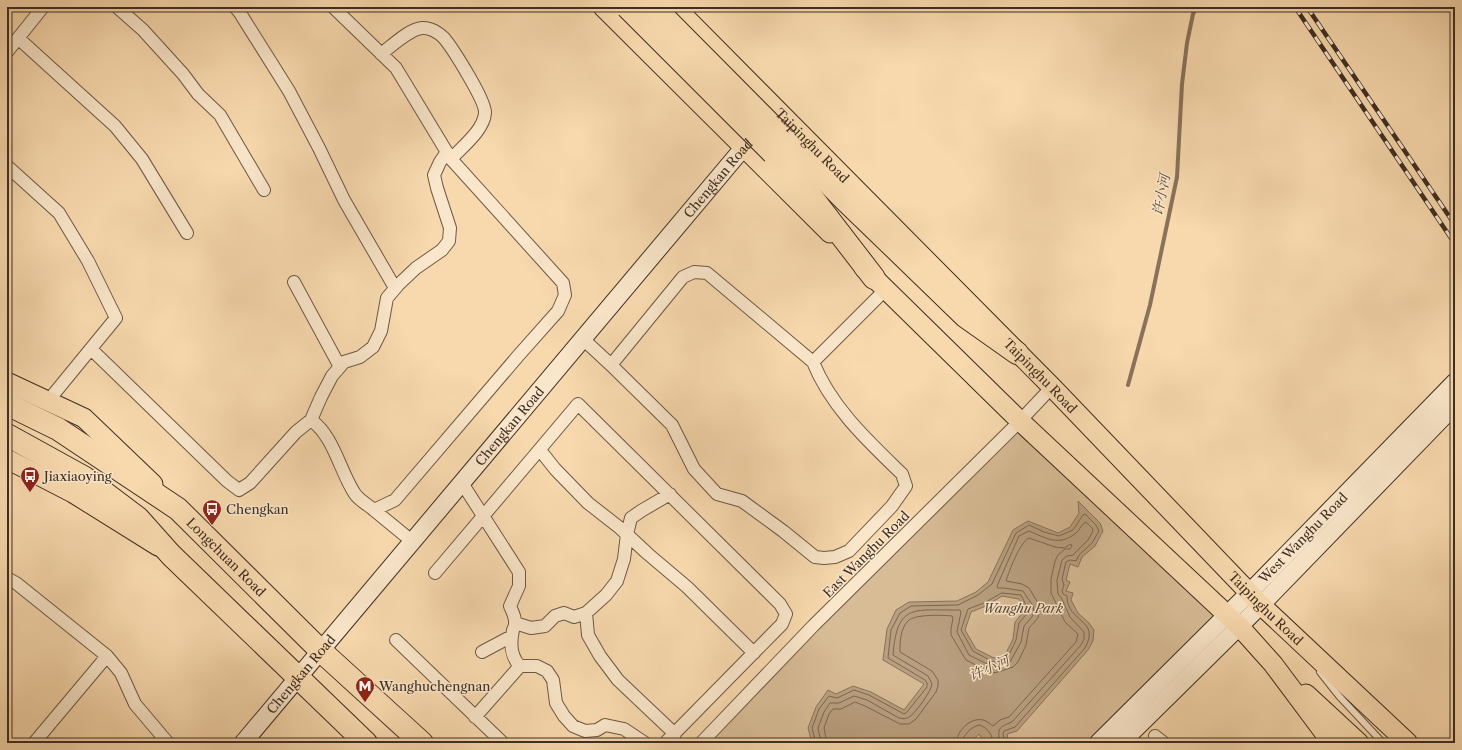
<svg xmlns="http://www.w3.org/2000/svg" width="1462" height="750" viewBox="0 0 1462 750" font-family="'Libre Caslon Text','Noto Serif SC',serif">
	<style>
		.green { fill: #d8bc96; stroke: #8b755c }
		.water { fill: #b99f7f; stroke: #88725a; fill-rule: evenodd }
		.lines { fill: none; stroke-linecap: round; stroke-linejoin: round }
		.shore { stroke: #7c6651; stroke-width: 1 }
		.stream { stroke: #88725a; stroke-width: 4 }
		.lane-casing { stroke: #6c5946; stroke-width: 8 }
		.street-casing { stroke: #6c5946; stroke-width: 14 }
		.secondary-casing { stroke: #3e2e23; stroke-width: 19 }
		.primary-casing { stroke: #3e2e23; stroke-width: 21 }
		.highway-casing { stroke: #3e2e23; stroke-width: 24 }
		.lane { stroke: #fae6ca; stroke-width: 6 }
		.street { stroke: #fae6ca; stroke-width: 12 }
		.secondary { stroke: #fae6ca; stroke-width: 17 }
		.primary { stroke: #f8d9ae; stroke-width: 19 }
		.highway { stroke: #f8d9ae; stroke-width: 22 }
		.rail-casing { stroke: #3e2e23; stroke-width: 4.5 }
		.rail { stroke: #fae6ca; stroke-width: 3; stroke-dasharray: 9; stroke-linecap: butt }
		.highway-bridge-casing { stroke: #3e2e23; stroke-width: 24; stroke-linecap: butt }
		.highway-bridge { stroke: #f8d9ae; stroke-width: 22 }
		.labels { text-anchor: middle; stroke-width: 3; stroke-linejoin: round; paint-order: stroke }
		.street-label { font-size: 13px; fill: #3e2e23; stroke: #fae6ca }
		.poi-label { font-size: 13px; fill: #3e2e23; stroke: #fae6ca; text-anchor: start }
		.park-label { font-size: 13px; font-style: italic; fill: #5d4a3a; stroke: #fae6ca }
		.water-label { font-size: 14px; font-style: italic; fill: #5d4a3a; stroke: #fae6ca }
	</style>
	<rect width="100%" height="100%" fill="#f8d9ae"/>
	<filter id="stains"><feTurbulence type="fractalNoise" baseFrequency=".005" numOctaves="4"/><feColorMatrix values="0 0 0 0 .2 0 0 0 0 .09 0 0 0 0 .02 0 0 0 .5 -.17"/></filter>
	<radialGradient id="worn" r=".72"><stop offset=".6" stop-color="#630" stop-opacity="0"/><stop offset="1" stop-color="#630" stop-opacity=".3"/></radialGradient>
	<path class="green" d="M1020,421l207,194 -129,128h-397z"/>
	<path class="water" d="M1078,501l22,22 3,8 -8,15 -13,11 -4,10 -8,-3 -4,16 4,2 -4,9 7,2 -2,7 7,13 11,10 5,7 -1,11 -5,9 -71,81 -10,3 2,9h-24l-6,-9 -9,9h-158l-4,-15 8,-21 12,-17 8,4 17,-8 18,6 33,18 20,-26 -41,-24 4,-31 9,-19 13,-8 48,-1 19,-9 12,-10 25,-52 15,-9 30,12 12,-6 9,-14zM1002,596l17,3 6,11 -10,12 -2,17 -8,16 -11,3 -18,-9 -11,-19 6,-18 15,-6z"/>
	<g class="lines">
		<path class="shore" d="M1002,593l19,2 8,16 -10,12 -3,17 -8,17 -3,2 -12,3 -20,-11 -12,-21 7,-21 16,-6z
			M816,743l-4,-15 7,-19 10,-13 8,2 17,-8 15,5 35,19 3,-2 20,-25v-4l-2,-3 -37,-22 3,-28 9,-17 11,-7 47,-1 20,-10 14,-11 24,-51 13,-8 15,7 15,4 14,-6 10,-15 2,-1 11,11 3,6 -7,12 -13,12 -3,6 -6,-1 -4,2 -4,17 2,6 -2,6 1,3 4,2c0,27 34,23 18,52l-70,79 -11,4 -1,3 2,9
			M821,743l-3,-15 6,-16 6,-9h9l15,-7 13,4 32,18c4,1 7,1 10,-1 6,-3 23,-27 23,-33l-4,-8 -35,-21c4,-54 23,-44 67,-45l1,2 -4,20 12,23 24,12 17,-5 11,-20 3,-16 8,-9 2,-5 -1,-6 -10,-15 -19,-3h-6l-1,-2 22,-50 10,-5c17,7 30,16 47,2 4,-3 5,-9 10,-11l6,6 1,3 -5,9 -15,15 -6,1 -5,4 -5,20 1,14 4,5 8,18 14,15v7l-3,6 -69,77c-13,5 -15,6 -12,21
			M827,743l-3,-15 5,-14 4,-5h8l14,-7 10,4 35,18h9l7,-5 20,-27 2,-6v-6l-6,-9 -32,-19c0,-10 0,-23 8,-31 6,-7 35,-6 44,-5l1,2 -2,11v6l15,25 26,13 6,-1 15,-5 5,-5 8,-17 3,-17 9,-10 2,-8 -2,-7 -9,-15 -7,-4 -16,-3c3,-10 14,-39 23,-43l26,9 9,1 7,-4 1,2 -2,3h-5l-7,6 -3,6 -4,18v14l14,29 13,12 -2,8 -67,75 -9,3 -7,6c-3,-2 -6,-5 -10,-6 -13,-3 -26,11 -27,23
			M962,743c1,-8 9,-16 17,-18 8,2 14,10 14,18"/>
		<path class="stream" d="M1128,385l22,-80 27,-128 5,-93 5,-41 6,-29 4,-7"/>
		<g class="lane-casing">
			<path id="lane" d="M1320,672l19,24 44,47"/>
		</g>
		<g class="street-casing">
			<path id="street" d="M117,7l26,23 40,44 15,20 22,21 44,75
				M235,7l5,6 49,78 30,57 25,52 51,88
				M18,38l97,88 27,33 45,74
				M7,52l36,-45
				M381,54c11,-8 28,-25 41,-26 8,-1 17,5 22,10 9,11 42,63 41,75 -1,17 -23,34 -34,46
				M7,166l52,47 29,48 28,57 -68,83
				M294,282l46,85
				M583,339l28,26
				M91,349l136,132 12,9 11,-7 46,-51 15,-12c23,16 29,52 44,74 4,6 13,11 19,16l21,-10 123,-144 40,-45 7,-16 -2,-12 -112,-124 -55,-91 -63,-61
				M813,362c18,45 55,79 89,112l4,12 -14,20 -43,45 -14,6 -11,1 -9,-1 -32,-26 -41,-30 -25,-7 -23,-25 -22,-44 -61,-60 72,-88 11,-5 13,1 106,89 73,-73
				M311,420l10,-23 11,-21 12,-14 16,-5 13,-10 8,-16 6,-33 11,-13 18,-17 26,-18 7,-9 1,-13 -13,-40 -3,-13 6,-13 7,-10
				M540,450l15,19 33,34 32,25 28,26 39,33 67,66
				M462,483l57,89v14l-9,20c2,5 6,12 5,18 0,2 -1,4 -2,6 -3,13 -2,27 7,36h17l10,5 6,9 3,23 8,13 9,10 12,5 12,-1 8,-5 19,4 21,14
				M374,510l39,32
				M435,573l143,-169 202,200 6,10 -4,10 -115,117
				M7,578l9,5 91,73 14,17 14,31 33,39
				M586,613l2,22 12,21 18,24 57,54
				M515,623l16,5 14,-2 10,-10 9,-3 10,4 12,-4 20,-18 11,-14 7,-22 3,-25 4,-16 10,-7 29,-17
				M396,640l107,103
				M482,652l30,-16
				M475,717l45,-51
				M1155,736l9,7
				M34,743l73,-87
				M701,743l112,-117 207,-205 32,-34"/>
		</g>
		<g class="secondary-casing">
			<g id="secondary">
				<path id="s1" d="M243,743l501,-596 10,-9"/>
				<path id="s2" d="M1098,743l151,-150 206,-211"/>
				<path d="M1121,743l140,-138 194,-200"/>
			</g>
		</g>
		<g class="primary-casing">
			<g id="primary">
				<path d="M603,7l227,226"/>
				<path id="s3" d="M675,7l377,380 209,218 147,138"/>
				<path d="M864,268l156,153 219,205 34,38 59,79"/>
				<path d="M7,382l77,36 69,66"/>
				<path d="M7,459l66,34 85,53"/>
				<path d="M1306,694l53,49"/>
			</g>
		</g>
		<g class="highway-casing">
			<g id="highway">
				<path d="M787,141l57,58 122,118 51,36"/>
				<path d="M773,153l21,21 80,104"/>
				<path id="s4" d="M7,404l51,25 120,80 143,142 101,92"/>
				<path d="M7,435l78,43 53,40 33,37 195,188"/>
			</g>
		</g>
		<use href="#lane" class="lane"/>
		<use href="#street" class="street"/>
		<use href="#secondary" class="secondary"/>
		<use href="#primary" class="primary"/>
		<use href="#highway" class="highway"/>
		<g class="rail-casing">
			<path id="rail" d="M1295,7l160,237
				M1307,7l148,218"/>
		</g>
		<use href="#rail" class="rail"/>
		<g class="highway-bridge-casing">
			<path id="highway-bridge" d="M627,7l146,146
				M654,7l133,134"/>
		</g>
		<use href="#highway-bridge" class="highway-bridge"/>
	</g>
	<defs>
		<g id="bus-pin" transform="scale(1)"><path d="M0 17L-7.5 6A9.5 9.5 0 1 1 7.5 6Z" fill="#8f2418" stroke="#fae6ca"/><path d="M-5-6H5V4H4V6H2V4H-2V6H-4V4H-5ZM-3.5-4V0h7V-4ZM-3.5 1.2v1.5H-2V1.2ZM2 1.2v1.5H3.5V1.2Z" fill="#fff"/></g>
		<g id="metro-pin" transform="scale(1)"><path d="M0 17L-7.5 6A9.5 9.5 0 1 1 7.5 6Z" fill="#8f2418" stroke="#fae6ca"/><path d="M-5.5 5V-5H-3L0 0L3-5H5.5V5H3V-.5L0 4L-3-.5V5Z" fill="#fff"/></g>
	</defs>
	<g fill-rule="evenodd">
		<use href="#bus-pin" x="30" y="476"/>
		<use href="#bus-pin" x="212" y="509"/>
		<use href="#metro-pin" x="365" y="686"/>
	</g>
	<g class="labels">
		<g class="street-label">
			<text dy="5" stroke="none"><textPath href="#s3" startOffset="195">Taipinghu Road</textPath></text>
			<text dy="5" stroke="none"><textPath href="#s1" startOffset="738">Chengkan Road</textPath></text>
			<text dy="5" stroke="none"><textPath href="#s3" startOffset="519">Taipinghu Road</textPath></text>
			<text dy="5" stroke="none"><textPath href="#s1" startOffset="414">Chengkan Road</textPath></text>
			<text dy="5" stroke="none"><textPath href="#s2" startOffset="290">West Wanghu Road</textPath></text>
			<text transform="translate(866 554) rotate(-45)" y="5">East Wanghu Road</text>
			<text dy="5" stroke="none"><textPath href="#s4" startOffset="269">Longchuan Road</textPath></text>
			<text dy="5" stroke="none"><textPath href="#s3" startOffset="843">Taipinghu Road</textPath></text>
			<text dy="5" stroke="none"><textPath href="#s1" startOffset="90">Chengkan Road</textPath></text>
		</g>
		<g class="poi-label">
			<text x="44" y="481">Jiaxiaoying</text>
			<text x="226" y="514">Chengkan</text>
			<text x="379" y="691">Wanghuchengnan</text>
		</g>
		<g class="park-label">
			<text x="1023" y="613">Wanghu Park</text>
		</g>
		<g class="water-label">
			<text transform="translate(1161 195) rotate(-79)" y="5">许小河</text>
			<text transform="translate(989 668) rotate(-23)" y="5">许小河</text>
		</g>
	</g>
	<rect width="1462" height="750" fill="none" stroke="#f8d9ae" stroke-width="24"/>
	<rect x="8" y="8" width="1446" height="734" fill="none" stroke="#3e2e23" stroke-width="2"/>
	<rect x="12" y="12" width="1438" height="726" fill="none" stroke="#3e2e23"/>
	<rect width="100%" height="100%" filter="url(#stains)"/>
	<rect width="100%" height="100%" fill="url(#worn)"/>
</svg>
